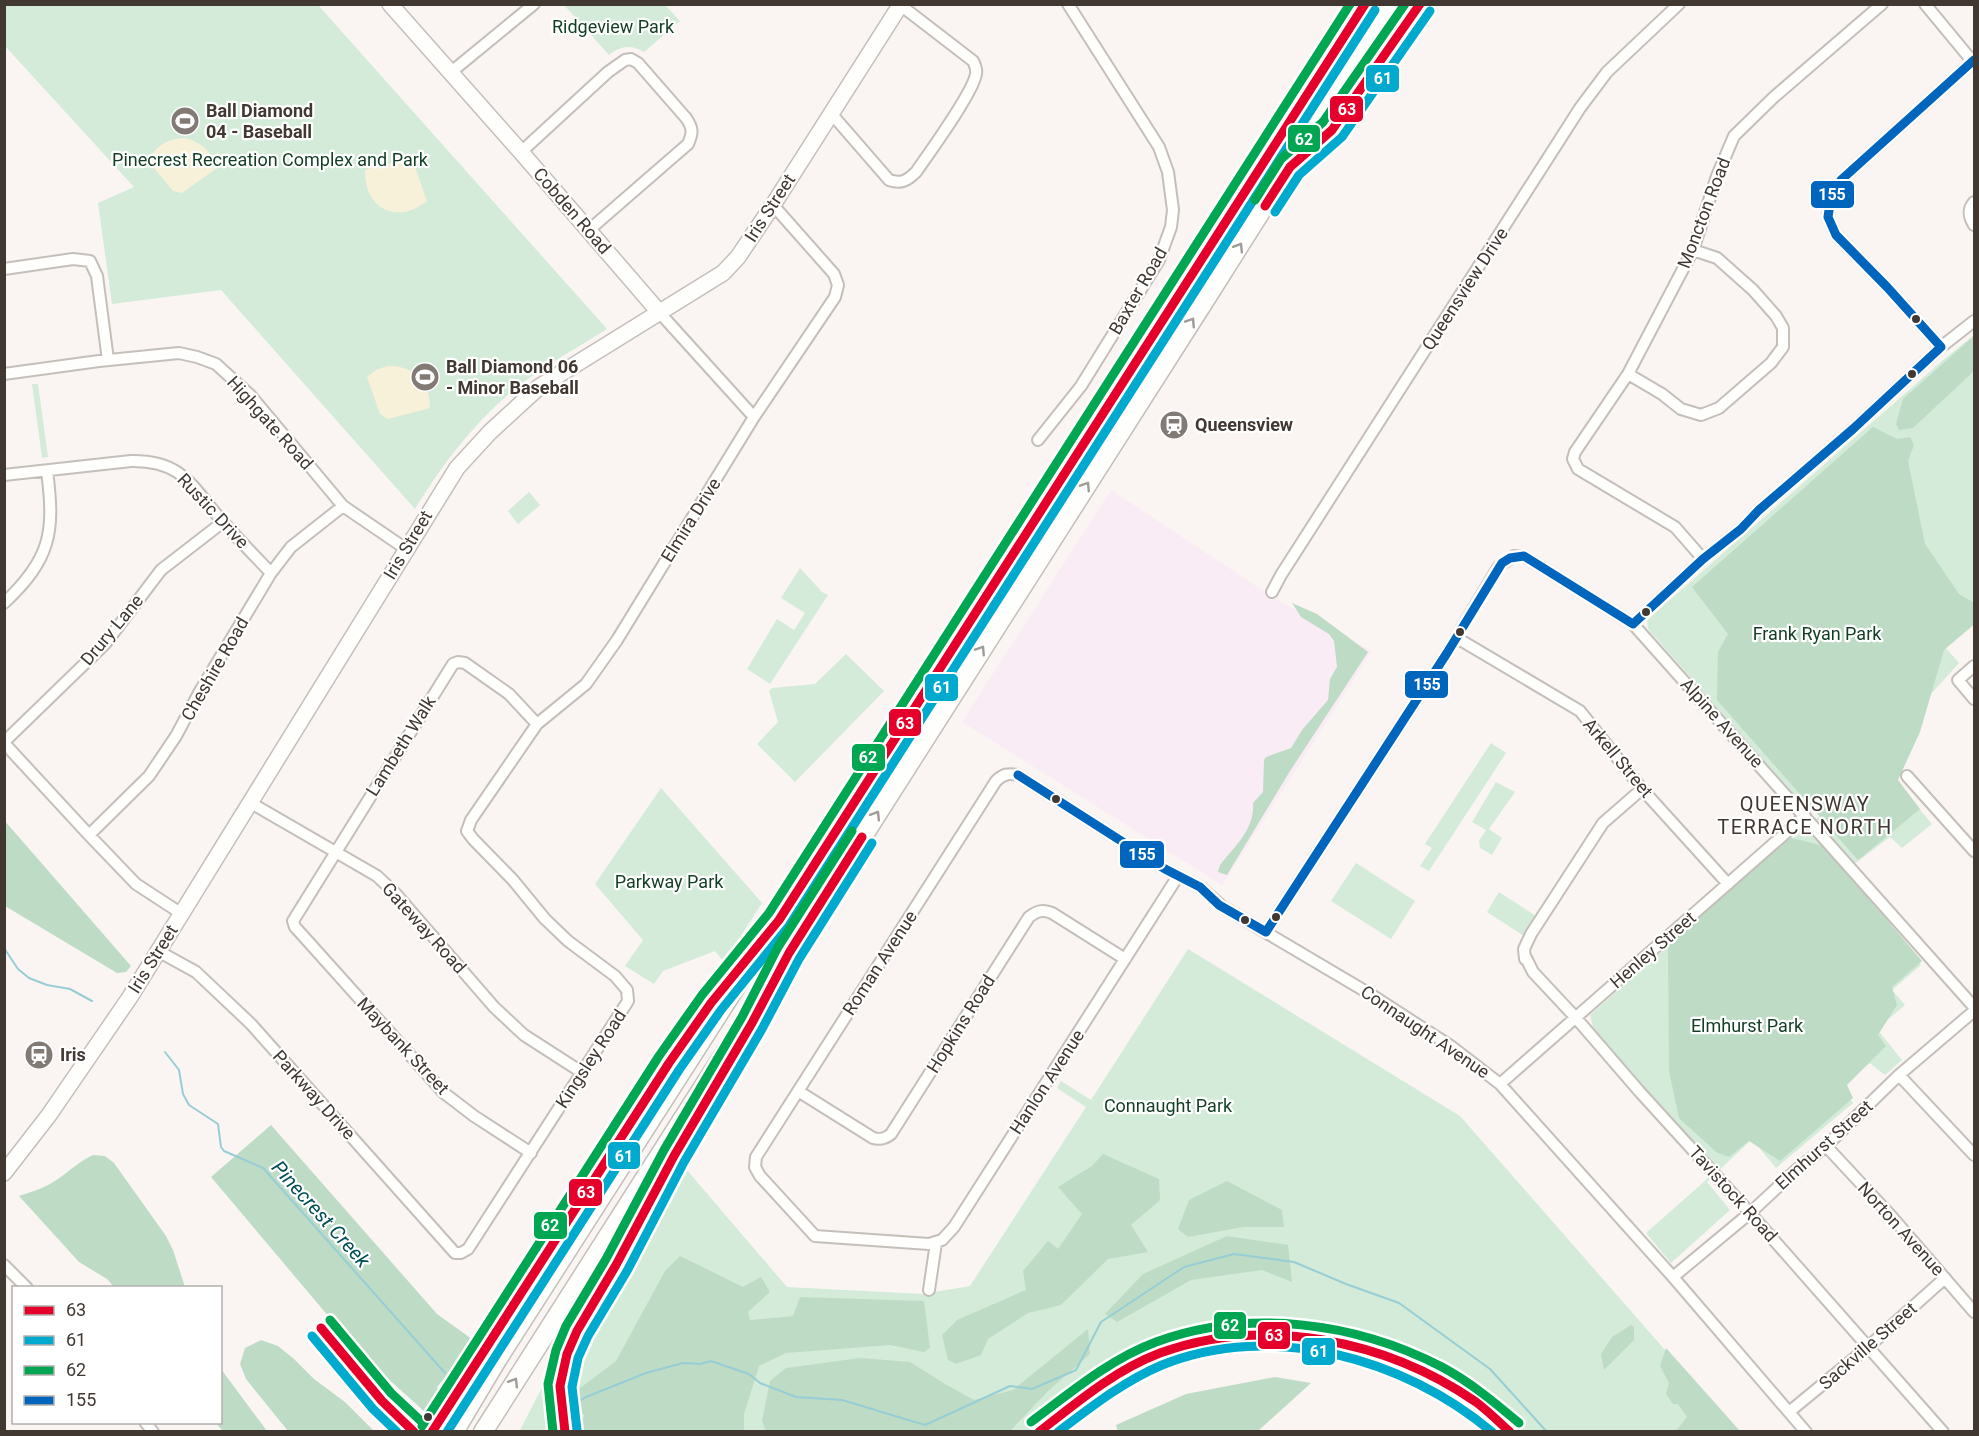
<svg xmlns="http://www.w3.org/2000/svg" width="1979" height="1436" viewBox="0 0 1979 1436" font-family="Roboto,sans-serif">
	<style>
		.industrial { fill: #f9ecf4 }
		.green { fill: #d3ebd8 }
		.forest { fill: #bedbc5 }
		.sand { fill: #f8f1da }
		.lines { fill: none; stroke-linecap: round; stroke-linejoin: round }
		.stream { stroke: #97ced5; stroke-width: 2 }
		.street-casing { stroke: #c5bfba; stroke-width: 14 }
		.secondary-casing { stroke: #c5bfba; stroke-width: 18 }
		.highway-casing { stroke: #c5bfba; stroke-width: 21 }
		.street { stroke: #fefefd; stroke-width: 10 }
		.secondary { stroke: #fefefd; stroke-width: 15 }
		.highway { stroke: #fefefd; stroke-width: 18 }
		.bus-1-casing { stroke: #fff; stroke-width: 14 }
		.bus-2-casing { stroke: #fff; stroke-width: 14 }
		.bus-3-casing { stroke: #fff; stroke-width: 14 }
		.bus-4-casing { stroke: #fff; stroke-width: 14 }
		.bus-1 { stroke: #e4002b; stroke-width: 9 }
		.bus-2 { stroke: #00a9ce; stroke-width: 9 }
		.bus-3 { stroke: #00a651; stroke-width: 9 }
		.bus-4 { stroke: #0065bd; stroke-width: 9 }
		.oneway { stroke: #a09b98 }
		.bus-dot { fill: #413832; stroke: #fff; stroke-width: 2 }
		.labels { text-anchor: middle; stroke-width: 4.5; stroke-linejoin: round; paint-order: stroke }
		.park-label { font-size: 18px; fill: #113e25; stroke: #fff }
		.poi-label { font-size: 18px; font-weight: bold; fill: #413832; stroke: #fff; text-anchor: start }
		.street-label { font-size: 18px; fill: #413832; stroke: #fff }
		.neighbourhood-label { font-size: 20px; letter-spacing: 1.5px; fill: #413832; stroke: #fff }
		.water-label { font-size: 20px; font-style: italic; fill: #004e56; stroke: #fff }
		.line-badge { stroke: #fff; stroke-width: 2 }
		.badge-label { font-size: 16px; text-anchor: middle; font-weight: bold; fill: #fff }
	</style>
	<rect width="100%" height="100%" fill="#faf5f2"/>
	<path class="industrial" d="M1111,490l168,111 93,50 -150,234 -260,-163z"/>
	<path class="green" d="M5,5h313l289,324c-27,17 -56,33 -82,52 -46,35 -80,79 -110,128l-194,-219 -109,14 -14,-101 36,-16 -129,-141z
		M564,5h101l15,16 -36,31c-13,-8 -24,-6 -35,3z
		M1974,335v290l-28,23 13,15 -83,92 -67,57 -161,-183 -1,-9 295,-259z
		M32,384h6l10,73 -6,1z
		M529,492l11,13 -22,19 -10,-13z
		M800,568l22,24 6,3 -58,89 -23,-15 30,-50 17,11 11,-17 -24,-15z
		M846,654l38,37 -89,91 -38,-38 21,-22 -9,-31 3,-3 43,-4z
		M1491,743l15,10 -77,118 -9,-5 12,-18 -7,-4z
		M1882,764l50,60 -30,24 -12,-11 -45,34 76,94 -29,25 13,15 -28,24 25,31 -17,15 -15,-12 -28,22 11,18 -77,65 -24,-29 -45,43 23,28 -59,53 -25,-30 60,-53 10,-14 -73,-79 -50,-60 -3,-12 138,-122z
		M1496,782l19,10 -26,37 13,9 -10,17 -12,-7 -1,-7 7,-11 -14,-8z
		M661,788l101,115 -38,59 -9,-11 -52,20 -9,13 -29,-18 18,-26 -48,-56z
		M1356,863l59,38 -24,38 -60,-38z
		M1499,892l37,24 -12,20 -37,-24z
		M1188,949l272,167 276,315h-219l-32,-30 -66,-46 -96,-22 -76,-7 -50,7 -35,10 -40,19 -36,25 -58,44 -509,1 32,-62 35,-36 94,-172 107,125 136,7 47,-8 116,-179 -29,-19 4,-7 30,19z"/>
	<path class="forest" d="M1974,336v35l-61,57 -14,2 -3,-6 7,-25z
		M1873,427l24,12 13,-2 4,8 -6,16 17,83 34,50 15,9v21l-30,26 -24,82 -22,48 22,29 -62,51 -141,-160 1,-48 10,-18 -36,-47z
		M1292,603l25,11 51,38 -78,119 -63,104 -9,-3 2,-7c15,-19 35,-36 33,-62l10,-11 1,-32 2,-3 25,-9 11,-18 26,-30 2,-21 7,-12 -3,-26 -5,-7 -28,-17z
		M4,820l127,146 -5,6 -9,1 -112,-67z
		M1788,837l36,9 98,115 -30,26 5,18 -19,30 8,11 -39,39 6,13 -73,63 -31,-20 -20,16 -13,-5 -37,-34 -10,-47 -1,-128z
		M271,1125l166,189 39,28 -39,45 4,8 -15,18 -43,-39 -43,-44 -129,-153z
		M1103,1154l56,25 1,21 -29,25 17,27 -40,7 -47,46 -33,8 -40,26 -7,16 -25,9 -8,-4 -6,-25 15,-15 69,-30 -3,-19 25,-30 10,8 24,-35 -24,-27 34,-21z
		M93,1155l12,1 9,7 52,73 7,14 12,37h-71l-7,-8 -28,-17 -60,-66c11,-4 22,-7 31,-12 16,-9 27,-22 43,-29z
		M1227,1181l55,29 2,17h-41l-55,10 -10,-8 11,-29z
		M1227,1236l61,9 4,37 -30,-12 -71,10 -74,42 -12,-8 38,-40z
		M680,1256l63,31 18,-10 9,15 -22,20 2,8 43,-4 7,-19 124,4 6,47 -6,4 -34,-7 -104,8 -27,13 -15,48v17h-170l-4,-7 15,-8 -18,-18 49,-37 49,-90z
		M1631,1325l3,2v13l-30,30 -3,-16 11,-17z
		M1088,1329l2,25 -42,37 -38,40 -244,1 -4,-11 8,-40 16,-13 74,-10 50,4 35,22 29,16 39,-10z
		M261,1340l17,6 16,13 20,20 31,23 29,29h-86l-42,-52 -6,-15 5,-16z
		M1666,1348l74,83h-64l11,-14 -9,-13h-5l-7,-10 3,-11 -9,-17z
		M221,1369l46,62 -45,-1 -6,-7 4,-1z
		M1275,1377l36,6 -53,48 -140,1 -2,-7 70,-31z"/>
	<path class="sand" d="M185,138c18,5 26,13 32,30l-35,25 -9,-2 -25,-30c9,-16 19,-22 37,-23z
		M407,159l7,5 13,37c-30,24 -63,8 -62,-31z
		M387,366c27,-1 43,15 43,42l-42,11 -8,-5 -13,-37 9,-7z"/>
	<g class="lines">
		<path class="stream" d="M4,948l14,21 11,9 18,7 23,4 22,12
			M165,1052l14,18 4,24 6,11 29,19 3,23 3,4 39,17 182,205
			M578,1402l8,-5 60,-24 37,-10 17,1 11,-3 38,13 11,9 36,14 46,3 83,25 85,-39 22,3 44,-19 25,-48 83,-55 50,-13 60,8 52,22 53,19 91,66 57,63"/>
		<g class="street-casing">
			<path id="street" d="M1925,4l48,58
				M450,73l84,-69
				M830,115l6,4 53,61c12,4 18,1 27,-8 13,-19 57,-79 60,-98 1,-5 -1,-9 -3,-13l-74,-57
				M521,152l87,-80 17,-12 6,-1 7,4 48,55c7,10 7,15 2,26l-99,86
				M1974,202c-7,8 -5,15 0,23
				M4,269l69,-10 17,2 7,15 11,84
				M659,312l95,105
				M1941,347l-54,-60 -51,-52 -8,-18 3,-20 10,-17 133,-120
				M4,374l95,-13 80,-8 18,4 19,7 35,32 92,110 63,43
				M1628,374l34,20 19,15 20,6 18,-7 52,-45 12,-16v-19l-7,-12 -23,-26 -36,-32 -24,-8
				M1038,440l43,-54 78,-126 12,-33 2,-17 -5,-38 -9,-25 -91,-143
				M4,475l127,-14c52,-1 61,26 92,61 15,17 32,34 48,51
				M1703,559l-28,-32 -97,-58 -5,-10 2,-7 53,-78 65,-124 24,-74 17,-40 40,-39 108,-93
				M1272,592l9,-17 299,-467 27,-36 72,-68
				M4,603c47,-44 51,-71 43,-132
				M1633,624l70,-65 38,-30 18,-19 94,-81 88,-82 33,-26
				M1457,638l123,73 62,78 86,95
				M1974,666l-16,14 16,19
				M4,742l101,-98 56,-74 62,-48
				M4,743l85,92 47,49 46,30
				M1907,776l67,75
				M1642,789l-39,34 -72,111 -7,15 1,10 1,-1 7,14 43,46 63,73 111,122 193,219
				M251,803l126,73 19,18 98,113 30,28 59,38
				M89,835l60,-59 27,-40 24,-45 71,-118 20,-26 52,-41
				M1178,876l-224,351 -12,13 -13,4 -114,-8 -55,-60 -5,-9 1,-10 240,-376c7,-7 12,-8 22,-6l147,94 35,18 23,20 147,87 82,53 48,37 173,193 133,155
				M1266,932l181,-279 52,-87 15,-10h10l109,68 341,383
				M158,951l38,21 55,52 204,229h6l7,-4 160,-248 -1,-11 -12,-14 -47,-35 -23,-22 -32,-39 -40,-41 -6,-8 4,-11 66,-96 49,-40 31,-44 137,-223 81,-120 3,-12 -4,-11 -61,-69
				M1899,1075l75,80
				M1500,1084l305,-268
				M798,1091l75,47c7,2 12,1 18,-4l138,-217c8,-6 14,-8 23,-4l73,46
				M1826,1146l66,71 82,95
				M531,1153l-57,-37 -30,-23 -139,-155 -10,-11 -2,-6 160,-257 5,-2 7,1 44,31 28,30
				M4,1265l23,23
				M1673,1277l77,-64 45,-42 31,-25 73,-71 75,-64
				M929,1290l7,-47
				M1789,1412l79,-65 77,-69
				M145,1422l8,10"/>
		</g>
		<g class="secondary-casing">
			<path id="secondary" d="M390,4l131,148 138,160
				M4,1173l45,-58 81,-118 327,-529 33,-36 49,-45 184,-114 15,-16 35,-52 128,-201"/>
		</g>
		<g class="highway-casing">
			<path id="highway" d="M1305,154l27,-24 88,-126
				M454,1432l43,-72 868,-1356
				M483,1432l724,-1135 185,-293"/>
		</g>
		<use href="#street" class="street"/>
		<use href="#secondary" class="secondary"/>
		<use href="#highway" class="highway"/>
		<g class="bus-1-casing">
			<path id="bus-1" d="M1265,206l25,-39 42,-37 88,-126
				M321,1328l61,73 32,31
				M432,1432l237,-369 42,-60 68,-83 586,-916
				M565,1432l-5,-46 7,-32 10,-23 39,-66 58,-109 78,-133 37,-70 73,-116
				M1039,1432c37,-29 76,-62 121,-79 104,-38 226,-13 316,49 12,9 23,20 34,30"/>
		</g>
		<g class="bus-2-casing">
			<path id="bus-2" d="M1275,212l24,-37 43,-38 88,-126
				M312,1336l61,73 24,23
				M577,1430l-5,-43 6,-29 10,-22 39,-65 57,-109 78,-133 37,-70 73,-116
				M447,1432l232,-362 42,-60 68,-84 586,-916
				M1058,1432c33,-25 66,-51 104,-67 110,-44 242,-7 330,67"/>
		</g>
		<g class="bus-3-casing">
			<path id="bus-3" d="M1255,200l26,-41 42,-37 82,-118
				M330,1320l61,73 32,30
				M1031,1422c39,-29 79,-63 125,-80 93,-34 199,-20 286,25 28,15 52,35 77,56
				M422,1426l237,-370 43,-61 67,-82 581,-909
				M553,1432l-5,-48 8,-34 10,-24 40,-67 58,-109 78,-133 36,-70 74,-116"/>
		</g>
		<g class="bus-4-casing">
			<path id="bus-4" d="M1941,347l-54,-60 -51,-52 -8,-18 3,-20 10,-17 133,-120
				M1633,624l70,-65 38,-30 18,-19 94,-81 88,-82
				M1018,775l147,94 35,18 19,18 47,27
				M1266,932l181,-279 55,-90 8,-5 14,-2 109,68"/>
		</g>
		<use href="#bus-1" class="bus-1"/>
		<use href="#bus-2" class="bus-2"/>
		<use href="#bus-3" class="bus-3"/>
		<use href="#bus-4" class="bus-4"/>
	</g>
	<defs><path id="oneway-chevron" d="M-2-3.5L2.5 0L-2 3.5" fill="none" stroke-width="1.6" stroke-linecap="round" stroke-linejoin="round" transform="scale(1.5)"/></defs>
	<g class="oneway">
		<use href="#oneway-chevron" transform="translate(1239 247) rotate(-58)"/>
		<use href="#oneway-chevron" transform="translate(1191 322) rotate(-57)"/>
		<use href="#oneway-chevron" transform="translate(1086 486) rotate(-57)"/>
		<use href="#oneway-chevron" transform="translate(981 650) rotate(-57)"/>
		<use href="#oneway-chevron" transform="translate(876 815) rotate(-58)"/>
		<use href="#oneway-chevron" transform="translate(514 1382) rotate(-58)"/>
	</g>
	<defs>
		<g id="stadium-disc" transform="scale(1.5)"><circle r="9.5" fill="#827a75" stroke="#fff"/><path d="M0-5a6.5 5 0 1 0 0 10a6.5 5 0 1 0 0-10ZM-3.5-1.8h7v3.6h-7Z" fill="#fff"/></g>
		<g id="station-disc" transform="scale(1.5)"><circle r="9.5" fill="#827a75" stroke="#fff"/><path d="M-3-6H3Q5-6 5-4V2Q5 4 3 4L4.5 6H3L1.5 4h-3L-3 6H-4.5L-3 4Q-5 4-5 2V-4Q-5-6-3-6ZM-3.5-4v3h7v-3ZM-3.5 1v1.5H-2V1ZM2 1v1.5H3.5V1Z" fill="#fff"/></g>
	</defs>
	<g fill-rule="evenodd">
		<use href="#stadium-disc" x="185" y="121"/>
		<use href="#stadium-disc" x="425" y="377"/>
		<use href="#station-disc" x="1174" y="425"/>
		<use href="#station-disc" x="39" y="1055"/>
	</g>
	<g class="bus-dot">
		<circle cx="1916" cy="319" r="5"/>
		<circle cx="1912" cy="374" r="5"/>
		<circle cx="1646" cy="612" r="5"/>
		<circle cx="1460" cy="632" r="5"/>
		<circle cx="1056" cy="799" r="5"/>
		<circle cx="1276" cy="917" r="5"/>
		<circle cx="1245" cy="920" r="5"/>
		<circle cx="428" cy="1417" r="5"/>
	</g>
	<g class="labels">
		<g class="park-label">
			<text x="613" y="33">Ridgeview Park</text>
			<text x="270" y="166">Pinecrest Recreation Complex and Park</text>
			<text x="1817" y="640">Frank Ryan Park</text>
			<text x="669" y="888">Parkway Park</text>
			<text x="1747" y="1032">Elmhurst Park</text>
			<text x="1168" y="1112">Connaught Park</text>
		</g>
		<g class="poi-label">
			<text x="206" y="117">Ball Diamond<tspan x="206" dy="21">04 - Baseball</tspan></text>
			<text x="446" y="373">Ball Diamond 06<tspan x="446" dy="21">- Minor Baseball</tspan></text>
			<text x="1195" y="431">Queensview</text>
			<text x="60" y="1061">Iris</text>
		</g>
		<g class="street-label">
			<text transform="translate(770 208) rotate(-57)" y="6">Iris Street</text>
			<text transform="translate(572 211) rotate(49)" y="6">Cobden Road</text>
			<text transform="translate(1704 213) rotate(-69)" y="6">Moncton Road</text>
			<text transform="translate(1465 289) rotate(-57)" y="6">Queensview Drive</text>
			<text transform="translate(1138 291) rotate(-60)" y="6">Baxter Road</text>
			<text transform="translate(270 423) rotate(48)" y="6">Highgate Road</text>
			<text transform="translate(213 511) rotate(47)" y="6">Rustic Drive</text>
			<text transform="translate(691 520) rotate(-58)" y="6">Elmira Drive</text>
			<text transform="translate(408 545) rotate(-59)" y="6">Iris Street</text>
			<text transform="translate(112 630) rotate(-50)" y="6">Drury Lane</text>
			<text transform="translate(215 669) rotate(-60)" y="6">Cheshire Road</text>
			<text transform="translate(1722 723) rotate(48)" y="6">Alpine Avenue</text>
			<text transform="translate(401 746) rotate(-58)" y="6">Lambeth Walk</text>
			<text transform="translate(1618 758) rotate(50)" y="6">Arkell Street</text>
			<text transform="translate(424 928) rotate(48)" y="6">Gateway Road</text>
			<text transform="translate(1653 950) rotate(-41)" y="6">Henley Street</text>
			<text transform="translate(153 959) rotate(-58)" y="6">Iris Street</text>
			<text transform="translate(880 963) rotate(-57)" y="6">Roman Avenue</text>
			<text transform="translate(961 1024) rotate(-58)" y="6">Hopkins Road</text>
			<text transform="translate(1425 1032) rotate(34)" y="6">Connaught Avenue</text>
			<text transform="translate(403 1046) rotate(47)" y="6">Maybank Street</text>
			<text transform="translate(591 1059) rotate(-57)" y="6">Kingsley Road</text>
			<text transform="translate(1047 1082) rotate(-57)" y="6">Hanlon Avenue</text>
			<text transform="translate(314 1095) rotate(48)" y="6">Parkway Drive</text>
			<text transform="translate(1824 1145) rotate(-42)" y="6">Elmhurst Street</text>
			<text transform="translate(1733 1194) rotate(48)" y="6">Tavistock Road</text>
			<text transform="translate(1901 1229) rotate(48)" y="6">Norton Avenue</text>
			<text transform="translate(1868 1346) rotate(-41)" y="6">Sackville Street</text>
		</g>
		<g class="neighbourhood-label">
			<text x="1805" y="811">QUEENSWAY<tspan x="1805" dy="23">TERRACE NORTH</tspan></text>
		</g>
		<g class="water-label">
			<text transform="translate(321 1214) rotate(48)" y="7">Pinecrest Creek</text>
		</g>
	</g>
	<g class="line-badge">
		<rect x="1365" y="64" width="35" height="29" rx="6" fill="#00a9ce"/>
		<rect x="1329" y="95" width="35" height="28" rx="6" fill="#e4002b"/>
		<rect x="1287" y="124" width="34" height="29" rx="6" fill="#00a651"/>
		<rect x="1810" y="180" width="45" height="29" rx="6" fill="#0065bd"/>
		<rect x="1404" y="670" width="45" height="29" rx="6" fill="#0065bd"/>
		<rect x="924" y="673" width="35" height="29" rx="6" fill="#00a9ce"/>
		<rect x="888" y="708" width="34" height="29" rx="6" fill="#e4002b"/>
		<rect x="851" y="743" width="35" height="29" rx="6" fill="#00a651"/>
		<rect x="1119" y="840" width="46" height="29" rx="6" fill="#0065bd"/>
		<rect x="607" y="1141" width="34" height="29" rx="6" fill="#00a9ce"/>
		<rect x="568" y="1178" width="35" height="29" rx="6" fill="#e4002b"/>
		<rect x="533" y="1211" width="35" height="29" rx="6" fill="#00a651"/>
		<rect x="1213" y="1311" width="34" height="29" rx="6" fill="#00a651"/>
		<rect x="1257" y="1321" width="34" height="29" rx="6" fill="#e4002b"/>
		<rect x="1301" y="1337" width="35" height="29" rx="6" fill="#00a9ce"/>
	</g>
	<g class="badge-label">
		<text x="1383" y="84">61</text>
		<text x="1347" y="115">63</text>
		<text x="1304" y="145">62</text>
		<text x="1832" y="200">155</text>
		<text x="1427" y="690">155</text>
		<text x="942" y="693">61</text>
		<text x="905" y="729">63</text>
		<text x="868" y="763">62</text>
		<text x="1142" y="860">155</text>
		<text x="624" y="1162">61</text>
		<text x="586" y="1198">63</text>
		<text x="550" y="1231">62</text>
		<text x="1230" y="1331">62</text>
		<text x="1274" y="1341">63</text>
		<text x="1319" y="1357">61</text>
	</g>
	<rect width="1979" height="1436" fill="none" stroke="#413832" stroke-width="12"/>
	<rect x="12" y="1286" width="210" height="138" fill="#ffffff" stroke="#b3afad" stroke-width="1.5"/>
	<rect x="24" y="1306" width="30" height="9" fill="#e4002b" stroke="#b3afad" stroke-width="1.5"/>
	<text x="66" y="1316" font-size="18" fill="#413832">63</text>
	<rect x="24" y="1336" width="30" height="9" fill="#00a9ce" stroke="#b3afad" stroke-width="1.5"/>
	<text x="66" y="1346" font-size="18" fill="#413832">61</text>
	<rect x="24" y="1366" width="30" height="9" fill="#00a651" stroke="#b3afad" stroke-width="1.5"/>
	<text x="66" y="1376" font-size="18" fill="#413832">62</text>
	<rect x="24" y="1396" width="30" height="9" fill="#0065bd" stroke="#b3afad" stroke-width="1.5"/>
	<text x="66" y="1406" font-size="18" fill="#413832">155</text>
</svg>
